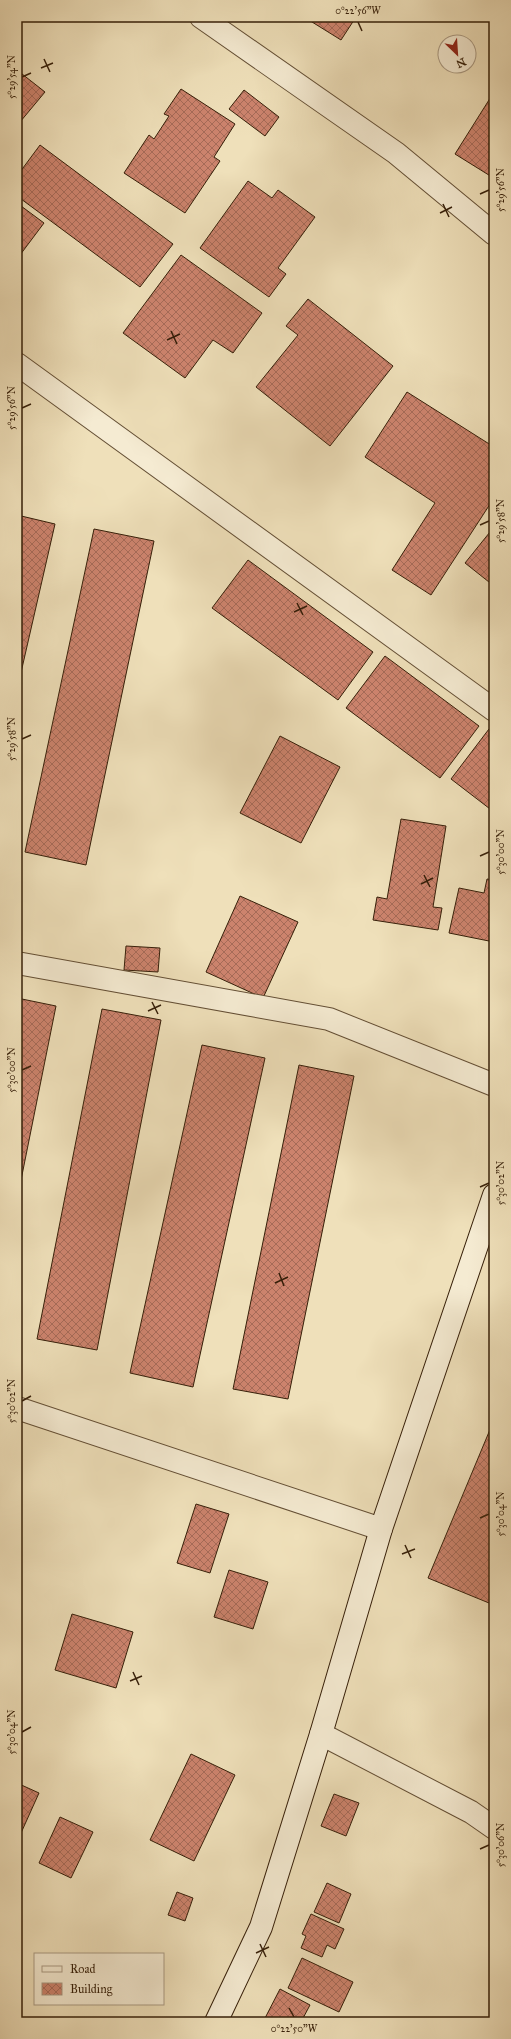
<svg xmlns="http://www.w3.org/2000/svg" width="511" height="2039" viewBox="0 0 511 2039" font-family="'IM FELL Great Primer',serif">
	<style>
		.building { fill: url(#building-cross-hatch); stroke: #361f09 }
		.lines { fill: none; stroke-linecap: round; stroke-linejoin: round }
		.street-casing { stroke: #644f35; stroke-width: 24 }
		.secondary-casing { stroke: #361f09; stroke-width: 24 }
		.street { stroke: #f5ebd2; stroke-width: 22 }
		.secondary { stroke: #f5ebd2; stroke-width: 22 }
		.ticks { fill: none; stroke: #361f09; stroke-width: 1.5 }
		.neatline { fill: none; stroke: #361f09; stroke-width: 1.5 }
		.ticks-label { font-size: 10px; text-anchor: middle; fill: #361f09 }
	</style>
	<defs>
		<pattern id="building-cross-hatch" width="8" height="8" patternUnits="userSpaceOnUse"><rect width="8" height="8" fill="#cc836d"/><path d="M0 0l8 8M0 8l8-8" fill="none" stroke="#a66b58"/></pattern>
	</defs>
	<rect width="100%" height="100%" fill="#efe0ba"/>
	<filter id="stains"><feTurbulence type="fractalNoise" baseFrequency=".005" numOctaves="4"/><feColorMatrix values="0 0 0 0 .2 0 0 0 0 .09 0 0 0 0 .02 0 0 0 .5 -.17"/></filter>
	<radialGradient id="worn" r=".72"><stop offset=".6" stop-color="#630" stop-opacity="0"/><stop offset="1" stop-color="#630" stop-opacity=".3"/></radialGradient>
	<path class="building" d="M304,17h52l-15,23z
		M17,70l28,22 -25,30 -3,-2z
		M181,89l54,35 -21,33 6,4 -35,52 -61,-40 25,-38 5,4 15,-23 -5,-2z
		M244,90l35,27 -14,19 -36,-27z
		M494,92v81l-2,4 -37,-23z
		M40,145l133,99 -33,43 -123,-91v-20z
		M248,181l24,17 6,-8 37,27 -37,51 8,6 -17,23 -69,-49z
		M17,203l27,20 -27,36z
		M181,255l81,58 -29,40 -20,-13 -28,38 -62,-45z
		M308,299l85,67 -63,80 -74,-59 42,-52 -12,-9z
		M407,392l87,55v51l-63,97 -39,-25 43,-67 -70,-46z
		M17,515l38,9 -38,166z
		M494,527v59l-29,-23z
		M94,529l60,12 -68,324 -61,-13z
		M248,560l125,92 -35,48 -126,-92z
		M385,656l94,70 -39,52 -94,-70z
		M489,729l5,5v78l-43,-33z
		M280,736l60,31 -39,76 -61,-30z
		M401,819l45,7 -13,81 9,1 -4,22 -65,-10 4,-23 10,2z
		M487,879l7,1v62l-45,-9 10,-45 25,5z
		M240,896l58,26 -35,76 -57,-26z
		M126,946l34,2 -2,24 -34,-2z
		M17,998l39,8 -39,194z
		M102,1009l59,11 -64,330 -60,-11z
		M202,1045l63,13 -72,329 -63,-14z
		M299,1065l55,11 -66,323 -55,-10z
		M494,1420v172l-5,11 -61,-25z
		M196,1504l33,10 -19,59 -33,-10z
		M229,1570l39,12 -15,47 -39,-12z
		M72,1614l61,18 -17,56 -61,-18z
		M191,1754l44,21 -41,86 -44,-21z
		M17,1783l22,10 -18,40 -4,-1z
		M334,1794l25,9 -13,33 -25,-10z
		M60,1817l33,15 -22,46 -32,-15z
		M327,1883l24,11 -12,29 -25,-11z
		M177,1892l16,6 -8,23 -17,-6z
		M311,1914l33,15 -9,20 -8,-4 -5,12 -21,-9 5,-12 -4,-2z
		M302,1958l51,24 -14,30 -51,-24z
		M280,1989l30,16 -9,17h-38z"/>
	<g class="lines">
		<g class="street-casing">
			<path id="street" d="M201,17l195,136 98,81
				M17,364l477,346
				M17,963l312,56 165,66
				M17,1408l364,121
				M321,1734l150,78 23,16"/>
		</g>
		<g class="secondary-casing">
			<path id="secondary" d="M216,2022l45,-95 60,-193 60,-205 113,-334"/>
		</g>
		<use href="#street" class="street"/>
		<use href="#secondary" class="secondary"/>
	</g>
	<path class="ticks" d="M358,22l4,9M44,59l6,13M41,68l12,-5M22,77l9,-4M480,194l9,-4M443,204l6,13M440,213l12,-6M171,331l6,13M167,340l13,-6M22,408l9,-4M480,525l9,-4M297,603l6,12M294,612l13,-6M22,739l9,-4M480,856l9,-4M424,875l6,12M421,884l12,-6M152,1002l6,12M148,1011l13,-6M22,1070l9,-4M480,1187l9,-4M279,1273l5,13M275,1283l13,-6M22,1401l9,-5M480,1518l9,-4M405,1545l6,13M402,1554l13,-5M133,1672l6,13M130,1681l12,-5M22,1732l9,-5M480,1849l9,-4M260,1944l6,13M256,1953l13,-6M289,2008l5,9"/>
	<rect width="511" height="2039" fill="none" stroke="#efe0ba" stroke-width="44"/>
	<rect x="34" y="1953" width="130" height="52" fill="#f5ebd2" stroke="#a99982"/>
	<rect x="42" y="1966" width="20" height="6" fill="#f5ebd2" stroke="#a99982"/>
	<text x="70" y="1973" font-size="12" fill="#361f09">Road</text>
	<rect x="42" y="1983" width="20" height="12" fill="url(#building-cross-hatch)" stroke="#a99982"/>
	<text x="70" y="1993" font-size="12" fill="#361f09">Building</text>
	<g transform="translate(457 54) rotate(155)"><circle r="19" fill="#f5ebd2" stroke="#a99982"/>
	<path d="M0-3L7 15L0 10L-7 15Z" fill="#8f2418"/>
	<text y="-6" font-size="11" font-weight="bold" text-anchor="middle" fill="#361f09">N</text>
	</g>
	<rect x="22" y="22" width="467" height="1995" class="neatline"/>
	<g class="ticks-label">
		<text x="358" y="14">0°22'56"W</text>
		<text transform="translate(11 77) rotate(-90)" y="4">5°29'54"N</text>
		<text transform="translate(500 190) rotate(-90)" y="4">5°29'56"N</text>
		<text transform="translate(11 408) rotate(-90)" y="4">5°29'56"N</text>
		<text transform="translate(500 521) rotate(-90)" y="4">5°29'58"N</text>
		<text transform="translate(11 739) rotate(-90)" y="4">5°29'58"N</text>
		<text transform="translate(500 852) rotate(-90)" y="4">5°30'00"N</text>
		<text transform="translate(11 1070) rotate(-90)" y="4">5°30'00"N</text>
		<text transform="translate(500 1183) rotate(-90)" y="4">5°30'02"N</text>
		<text transform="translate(11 1401) rotate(-90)" y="4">5°30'02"N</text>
		<text transform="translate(500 1514) rotate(-90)" y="4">5°30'04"N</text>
		<text transform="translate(11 1732) rotate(-90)" y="4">5°30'04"N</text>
		<text transform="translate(500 1845) rotate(-90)" y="4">5°30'06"N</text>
		<text x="294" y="2032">0°22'50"W</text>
	</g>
	<rect width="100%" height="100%" filter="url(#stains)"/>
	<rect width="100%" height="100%" fill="url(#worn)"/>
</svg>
